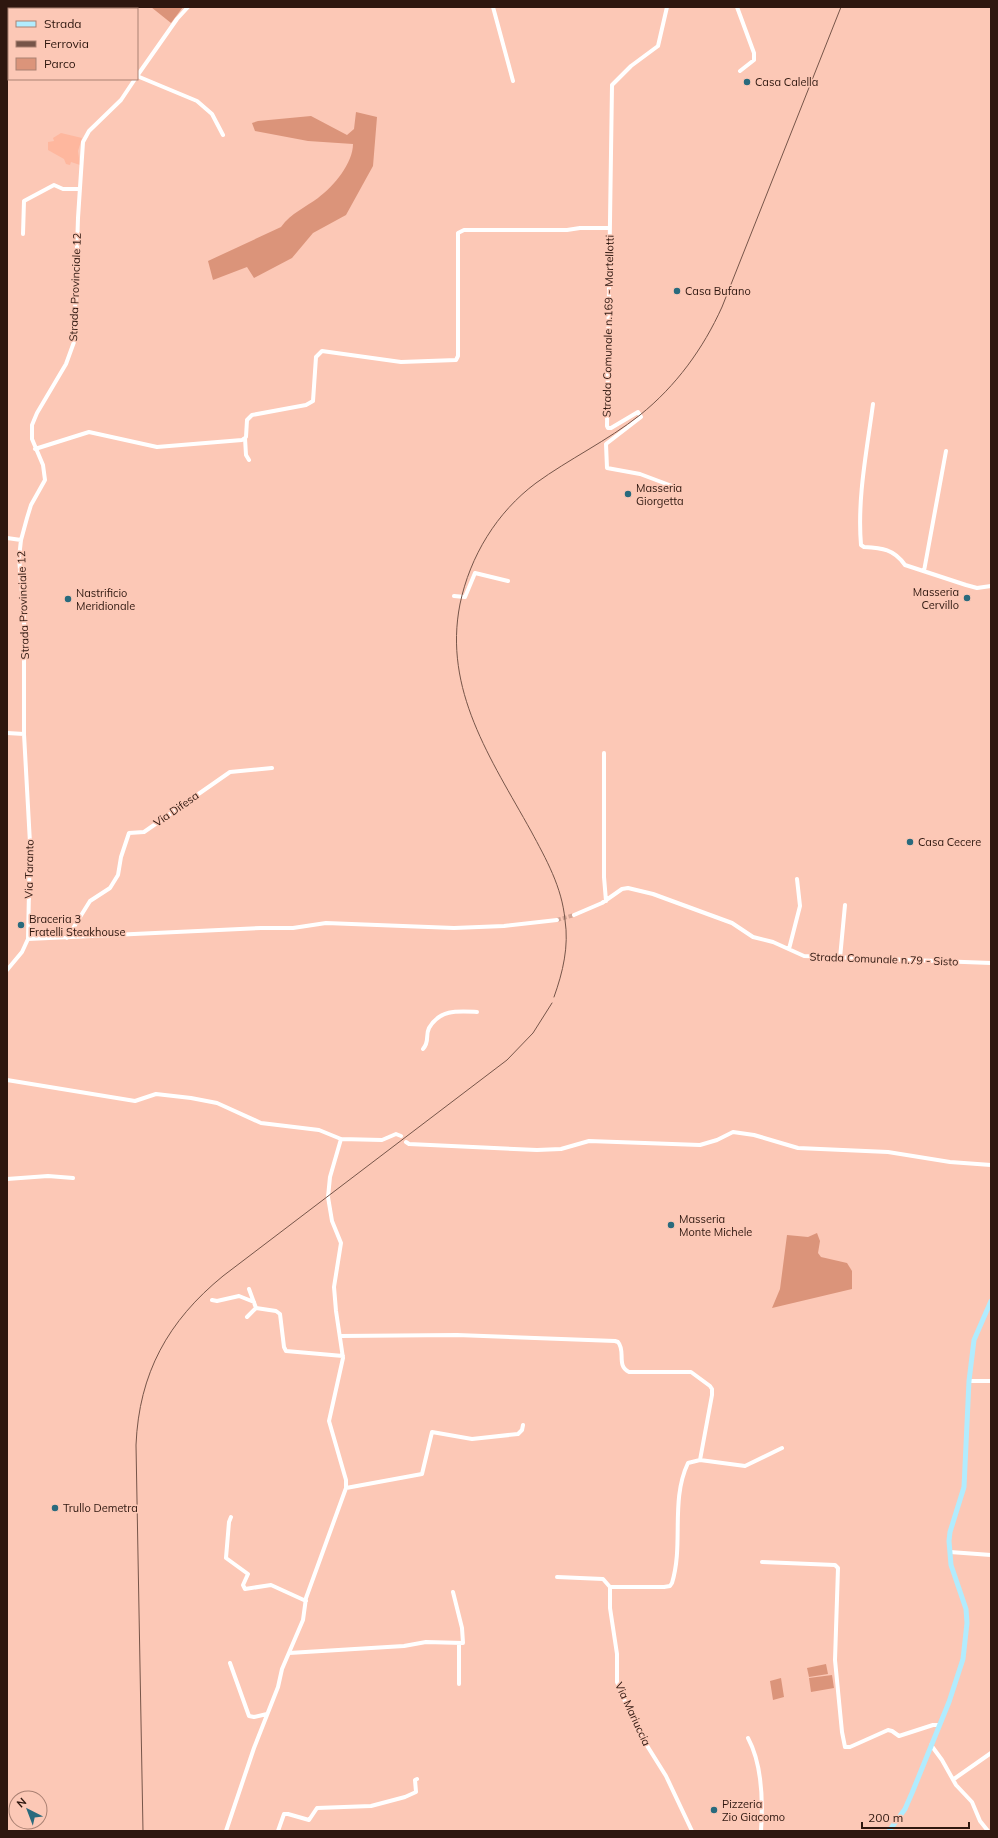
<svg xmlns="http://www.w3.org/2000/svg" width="998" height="1838" viewBox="0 0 998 1838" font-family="Mulish,sans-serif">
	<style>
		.built { fill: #feb79e }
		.green { fill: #db947a }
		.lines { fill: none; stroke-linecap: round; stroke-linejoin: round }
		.minor-tunnel { stroke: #d3a595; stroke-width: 4; stroke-dasharray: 4 2; stroke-linecap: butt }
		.minor { stroke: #fff; stroke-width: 4 }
		.major { stroke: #b1ecfe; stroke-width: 5 }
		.rail { stroke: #765549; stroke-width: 1 }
		.poi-dot { fill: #296a7d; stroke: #fcc8b6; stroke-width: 1.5 }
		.labels { text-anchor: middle; stroke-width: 3; stroke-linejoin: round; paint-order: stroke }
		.poi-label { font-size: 11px; fill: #2e170f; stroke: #fcc8b6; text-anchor: start }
		.street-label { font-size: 11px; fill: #2e170f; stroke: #fcc8b6 }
	</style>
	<rect width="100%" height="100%" fill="#fcc8b6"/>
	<path class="built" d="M61,133l21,5 -4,13 2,14 -9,-3 -1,3 -4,-1 -2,-5 -16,-9v-8l6,-1 -1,-3z"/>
	<path class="green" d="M13,7h83l-3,2h-81z
		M151,7h32l-12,16z
		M356,112l21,5 -4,49 -27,49 -33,18 -21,25 -38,20 -7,-11 -34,13 -5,-19 73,-34c10,-14 25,-20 37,-29 16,-12 35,-35 35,-54l-45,-3 -53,-10 -3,-8 6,-2 53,-5 36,19 7,-6z
		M817,1233l3,8 -2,12 3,4 26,6 5,8v18l-80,19 8,-19 7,-54 21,2z
		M826,1664l2,10 -19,3 -2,-9z
		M832,1675l2,13 -23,4 -2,-14z
		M781,1678l3,19 -11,3 -3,-19z"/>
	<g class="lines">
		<path class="minor-tunnel" d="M557,920l17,-5"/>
		<path class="minor" d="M493,7l20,74
			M667,7l-9,39 -27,20 -19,19 -5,341 1,2h3l27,-16 3,5 -35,27 1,24 33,6 40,15
			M737,7l17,46v7l-14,11
			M7,62l2,2
			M137,76l60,25 15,13 11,21
			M137,76l40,-57 11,-12
			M23,234l1,-33 30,-16 9,4h17
			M873,404c-6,46 -16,94 -12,141l3,2c18,1 30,2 41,18l61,20 11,3 14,-2
			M245,438l1,17 3,5
			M35,449l54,-17 68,15 85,-7 4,-3 1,-17 5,-5 54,-10 7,-4 3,-44 6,-6 79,11 55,-2 2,-4v-123l6,-3h103l13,-2h29
			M7,538l14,2
			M924,571l22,-120
			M454,596l11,1 10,-24 33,8
			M7,733l17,1
			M604,753v124l2,24
			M574,915l28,-12 20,-14 6,-1 25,6 79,29 21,14 20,5 31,14 187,7
			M67,938l23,-37 20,-13 8,-13 3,-18 8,-24 15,-1 86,-60 42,-4
			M28,939l233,-11h32l33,-5 128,5 50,-2 53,-6
			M789,949l11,-43 -3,-27
			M840,958l5,-53
			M7,970l15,-18 6,-13 2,-96 -6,-109v-118l-5,-58 2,-18 6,-22 4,-13 14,-25 -2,-15 -11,-26v-14l5,-12 29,-49 8,-22 4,-124 5,-76 6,-11 32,-31 14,-21
			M423,1049c7,-8 2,-13 6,-21 11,-19 29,-17 48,-16
			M7,1080l128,21 21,-7 35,4 26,5 44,20 58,7 22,9 41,1 14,-6 5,2
			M406,1142l3,2 128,6 24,-1 28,-8 111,4 17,-5 16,-8 21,3 44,13 90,4 62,10 41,3
			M7,1179l41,-3 25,2
			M212,1300l5,1 22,-5 15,6
			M256,1308l20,3 4,3 4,33 2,4 57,5
			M247,1317l9,-9 -7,-19
			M340,1336l117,-1 158,6 3,1c8,9 -2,24 11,30h62l19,14 2,3v6l-12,65 -12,3c-18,38 -4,81 -16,120l-2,3 -6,1h-54
			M969,1381h22
			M700,1460l45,6 37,-18
			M346,1488l76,-14 10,-42 40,7 46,-5 4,-4 1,-5
			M231,1517l-2,5 -3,36 22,16 -5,11 2,4 26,-4 35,16
			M950,1552l41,3
			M762,1562l73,3 3,3 -3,92 7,72 3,15h5l38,-17 4,1 7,5 34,-11h6
			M557,1577l46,2 7,8
			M610,1587v21l7,46v28l19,46 30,48 26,55
			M459,1643v41
			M289,1653l115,-7 22,-4 37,1 -1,-15 -9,-36
			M230,1663l19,53 5,1 13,-3
			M748,1738c14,26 15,64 13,93
			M931,1745l11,15 14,25 16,17 8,19 8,10
			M954,1779l37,-26
			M226,1831l28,-83 24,-61 4,-18 21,-49 3,-22 40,-110v-8l-17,-59 14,-63 -7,-47 -2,-24 7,-44 -9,-22 -4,-24 2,-20 11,-38
			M278,1831l6,-17h4l21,6 8,-12 54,-2 34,-9 11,-5 -1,-12 2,-1"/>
		<path class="major" d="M889,1831l16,-22 7,-16 37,-91 14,-43 4,-36 -1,-14 -15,-44 -2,-24 1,-9 14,-45 5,-106 5,-41 17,-39"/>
		<path class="rail" d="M554,997c9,-25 15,-51 11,-77 -3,-33 -19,-61 -34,-89 -40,-72 -88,-141 -71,-227 10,-48 37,-92 76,-121 33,-24 71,-42 104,-68 36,-29 63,-66 82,-108l119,-300
			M143,1831l-7,-386c3,-72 32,-124 87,-169l284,-216 26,-27 19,-30"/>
	</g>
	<g class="poi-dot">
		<circle cx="747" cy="82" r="4"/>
		<circle cx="677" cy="291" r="4"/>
		<circle cx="628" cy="494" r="4"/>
		<circle cx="967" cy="598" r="4"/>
		<circle cx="68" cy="599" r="4"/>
		<circle cx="910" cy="842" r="4"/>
		<circle cx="21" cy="925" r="4"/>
		<circle cx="671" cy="1225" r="4"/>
		<circle cx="55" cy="1508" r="4"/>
		<circle cx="714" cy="1810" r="4"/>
	</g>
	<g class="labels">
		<g class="poi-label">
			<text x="755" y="86">Casa Calella</text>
			<text x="685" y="295">Casa Bufano</text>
			<text x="636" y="492">Masseria<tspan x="636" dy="13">Giorgetta</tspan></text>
			<text x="959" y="596" text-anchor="end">Masseria<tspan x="959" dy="13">Cervillo</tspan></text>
			<text x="76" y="597">Nastrificio<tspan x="76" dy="13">Meridionale</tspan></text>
			<text x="918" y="846">Casa Cecere</text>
			<text x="29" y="923">Braceria 3<tspan x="29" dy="13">Fratelli Steakhouse</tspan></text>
			<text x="679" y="1223">Masseria<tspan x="679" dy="13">Monte Michele</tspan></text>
			<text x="63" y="1512">Trullo Demetra</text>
			<text x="722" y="1808">Pizzeria<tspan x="722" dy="13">Zio Giacomo</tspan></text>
		</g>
		<g class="street-label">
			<text transform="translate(75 287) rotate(-88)" y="4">Strada Provinciale 12</text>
			<text transform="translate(608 326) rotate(-89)" y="4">Strada Comunale n.169 - Martellotti</text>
			<text transform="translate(23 605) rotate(-92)" y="4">Strada Provinciale 12</text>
			<text transform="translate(176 809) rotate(-35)" y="4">Via Difesa</text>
			<text transform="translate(29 869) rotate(-89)" y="4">Via Taranto</text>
			<text transform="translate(884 959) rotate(2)" y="4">Strada Comunale n.79 - Sisto</text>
			<text transform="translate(633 1714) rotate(65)" y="4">Via Mariuccia</text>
		</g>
	</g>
	<rect width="998" height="1838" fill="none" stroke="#2e170f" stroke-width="16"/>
	<rect x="8" y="8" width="130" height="72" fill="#fcc8b6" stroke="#aa8173"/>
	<rect x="16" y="21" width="20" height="6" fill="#b1ecfe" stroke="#aa8173"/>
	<text x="44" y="28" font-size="12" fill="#2e170f">Strada</text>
	<rect x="16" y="41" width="20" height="6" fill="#765549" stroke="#aa8173"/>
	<text x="44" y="48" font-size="12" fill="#2e170f">Ferrovia</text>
	<rect x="16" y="58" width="20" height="12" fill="#db947a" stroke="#aa8173"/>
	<text x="44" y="68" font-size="12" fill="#2e170f">Parco</text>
	<g transform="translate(28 1810) rotate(318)"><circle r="19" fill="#fcc8b6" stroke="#aa8173"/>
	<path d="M0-3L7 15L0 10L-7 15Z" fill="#296a7d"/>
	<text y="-6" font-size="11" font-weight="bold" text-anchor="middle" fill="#2e170f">N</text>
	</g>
	<path d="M862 1822v6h107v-6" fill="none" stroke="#2e170f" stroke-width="2"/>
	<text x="868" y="1822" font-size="12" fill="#2e170f" stroke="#fcc8b6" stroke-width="3" paint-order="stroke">200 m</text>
</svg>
